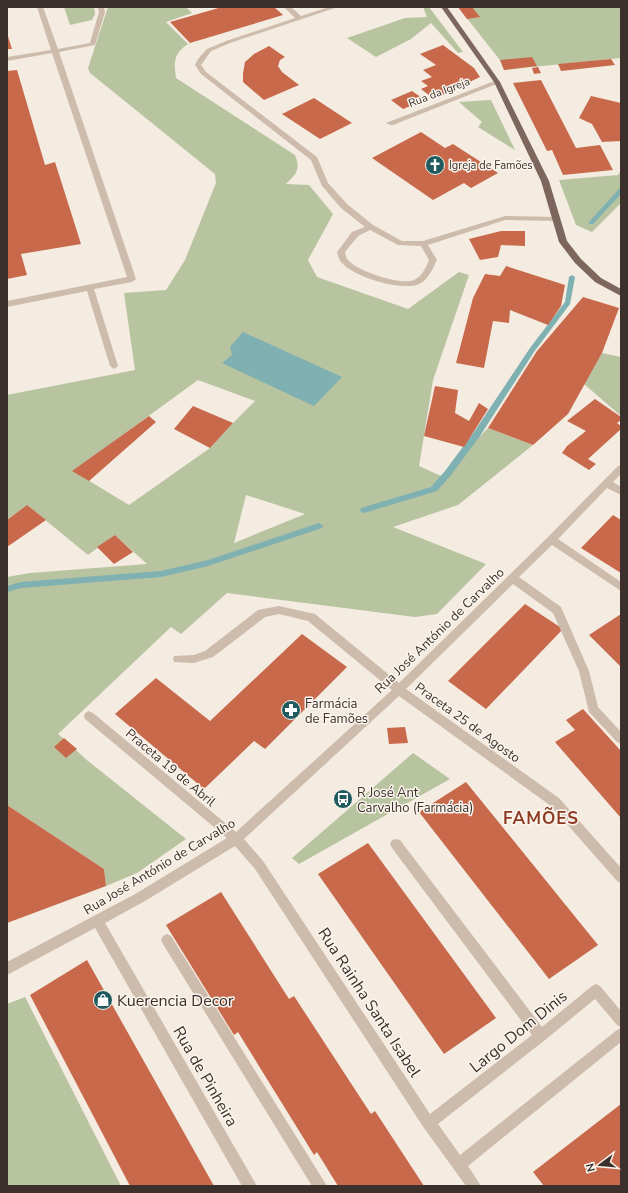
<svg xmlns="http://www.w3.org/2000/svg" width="628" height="1193" viewBox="0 0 628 1193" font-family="'Nunito Sans',sans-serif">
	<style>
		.green { fill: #b8c4a0; fill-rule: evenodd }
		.water { fill: #7fb0b2 }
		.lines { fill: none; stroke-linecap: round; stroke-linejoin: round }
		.stream { fill: #7fb0b2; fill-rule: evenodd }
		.building { fill: #c8694b }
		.minor { fill: #cdbbac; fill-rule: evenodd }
		.major { fill: #7d675c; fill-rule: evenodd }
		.labels { text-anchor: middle; stroke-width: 3; stroke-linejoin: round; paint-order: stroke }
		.far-street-label { font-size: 11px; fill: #3b302b; stroke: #fbf5ee }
		.far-poi-label { font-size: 11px; fill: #3b302b; stroke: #fbf5ee; text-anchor: start }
		.street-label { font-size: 13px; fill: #3b302b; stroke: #fbf5ee }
		.poi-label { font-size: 13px; fill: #3b302b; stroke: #fbf5ee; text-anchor: start }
		.near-poi-label { font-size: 16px; fill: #3b302b; stroke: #fbf5ee; text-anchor: start }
		.near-street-label { font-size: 16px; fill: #3b302b; stroke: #fbf5ee }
		.district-label { font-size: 17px; font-weight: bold; letter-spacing: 1px; fill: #8c3b22; stroke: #fbf5ee }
	</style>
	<rect width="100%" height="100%" fill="#f4ebe1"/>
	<path class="green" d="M64,7h30l1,7 -3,6 -22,5z
		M108,7h78l6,6 -26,9 22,22c-15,10 -14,18 -12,34l119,77c6,15 1,19 -9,29l23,1 24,29 -25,46 9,17 91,32 51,-37 10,3 -36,105 -14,86 22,10 47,-48 45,17 -75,60 -65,22 93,37 -49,50 -22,3 -188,-24 -46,41 -10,-7 -113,107 30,27 98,78 -49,34 -31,13 -2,-17 -97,-64v-228l23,-4 117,-9 -32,-29 -27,20 -61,-50 -20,15v-125l128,-25 -11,-77 42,-3 19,-30 31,-77 -1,-9 -125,-101 -2,-5zM198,380l57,21 -22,22 -23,25 -81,57 -56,-34zM246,495l59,19 -71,29z
		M423,7h6l34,45 -5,1 -27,-30 -20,16 -35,18 -29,-19 58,-20 22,-1z
		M458,7h163v51l-117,12 -4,-10z
		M491,100l24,50 -37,-23 4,-5 -23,-20z
		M621,171v32l-29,29 -16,-7 -17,-45 59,-5z
		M602,353l19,4v59l-37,-32z
		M413,753l37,26 -151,85 -7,-6z
		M25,997l96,189h-114v-182z"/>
	<path class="water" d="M243,332l99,45 -28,29 -92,-43 10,-8 -2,-8z"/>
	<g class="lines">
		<path class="stream" d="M621,188v6l-28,30h-4v-2l30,-33z
			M572,275l3,2 -5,27 -36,48 -54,84 -29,39 -14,16 -73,22 -3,-1 -1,-2 1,-2 70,-21 14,-16 29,-39 56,-84 35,-46 4,-25z
			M319,523l4,3 -1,2 -114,38 -47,11 -140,11 -14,4v-6l14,-4 140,-11 47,-11z"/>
	</g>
	<path class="building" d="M222,7h52l9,8 -93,28 -20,-21z
		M458,7h14l8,10 -13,2z
		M7,33l5,16h-5z
		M443,45l31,23 6,9 -46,22 -13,-10 7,-3 -7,-5 11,-4 -9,-7 13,-5 -16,-11z
		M269,46l16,11 -5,3 -2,6 4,6 17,13 -35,15 -21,-18v-9l2,-11 9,-8z
		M532,57l5,9 -33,4 -4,-10z
		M611,59l4,6 -54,6 -3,-7z
		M538,67l3,6 -7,1 -2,-6z
		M17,70l28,95 10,-3 26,82 -60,10 6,21 -20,4v-208z
		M541,80l35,68 24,-3 13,25 -50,5 -11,-25 -5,1 -34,-68z
		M412,91l13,9 -22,9 -12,-9z
		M591,96l30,7v38l-19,1 -10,-18 -13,-6z
		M314,98l38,25 -32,16 -38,-25z
		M421,132l24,16 8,-4 45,29 -27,15 -7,-5 -31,17 -61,-42z
		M501,231h24v15l-24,-1 -3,12 -18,3 -11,-21z
		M506,266l59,19 -4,21 -13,19 -38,-15 -1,13 -16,-2 -9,47 -28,-5 17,-65 12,-24 15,2z
		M583,297l36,11 -17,45 -34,61 -35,31 -45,-17 49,-77z
		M435,386l23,4 -3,23 14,8 10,-18 9,6 -24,38 -40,-11z
		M595,399l26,18v3l-4,3 4,3v3l-33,30 8,5 -7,6 -27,-17 5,-7 19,-15 -19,-10z
		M193,406l40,17 -23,25 -36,-19z
		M149,416l7,6 -67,59 -17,-10z
		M27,505l19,15 -39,27v-27z
		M613,515l8,5v53l-40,-25z
		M115,535l18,17 -19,12 -17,-17z
		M525,604l38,25 -77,80 -38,-28z
		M621,614v53l-32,-32z
		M302,634l45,33 -82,82 -11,-8 -50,48 -89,-75 41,-36 54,43z
		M583,709l38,42v67l-66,-76 20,-12 -9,-10z
		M405,727l3,16 -19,1 -2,-16z
		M64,738l13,11 -11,9 -12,-11z
		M466,782l132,163 -49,34 -130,-167z
		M7,805l97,64 2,17 -99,37z
		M368,843l128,175 -52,36 -126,-180z
		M221,892l68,107 5,-3 77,118 4,-3 49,75h-86l-21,-34 -3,3 -76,-123 -4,3 -68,-110z
		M87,960l127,226h-84l-100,-191z
		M621,1104v82h-77l-11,-14z"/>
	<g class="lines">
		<path class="minor" d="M37,7h6l15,42 32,-6 9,-31 -1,-5h6l1,5 -10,33 -36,7 77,227 -4,3 -38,7 24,77 -4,3 -4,-3 -23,-75 -80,16v-6l120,-24 -75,-224 -45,8v-4l44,-7z
			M284,7h7l10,9 28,-9h9l-108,36 -19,8 -10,14 5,7 111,85 11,26 19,21 26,21 29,16h21l82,-25 50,1h3v4l-53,-1 -77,25 9,15c-4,8 -8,18 -16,23 -16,10 -67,-6 -79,-20 -3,-3 -4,-7 -5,-11l15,-20 13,-5 -24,-19 -19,-22 -11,-26 -110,-86 -6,-9 3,-6 9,-10 19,-8 69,-23zM370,230l28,15 23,1 8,14c-3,7 -7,17 -15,20 -13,6 -56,-9 -65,-19 -3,-2 -3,-6 -4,-9l13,-16z
			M497,80l3,2 -1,1 -106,42h-3l-4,-2z
			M621,465v9l-8,8 8,5v8l-14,-7 -49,51 63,43v9l-69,-46 -33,32 42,30 28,64 9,36 23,25v12l-4,-2 -28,-30 -10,-41 -26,-58 -40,-29 -107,105 153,109 62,70v15l-4,-2 -66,-75 -152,-110 -155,143 19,22 167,253 102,-79 -140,-187 -2,-4 2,-4 4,-1 4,1 142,187 50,-41 4,-2 4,2 21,25v16l-4,-2 -22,-26 -50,41 -107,84 22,31 157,-125 4,-2v14l-153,124 13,20h-15l-42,-58 -169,-259 -20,-23 -90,55 -40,22 152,263h-15l-147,-258 -88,47v-13l130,-69 90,-55 -142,-119 -1,-3 1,-3 4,-2 4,2 143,119 156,-142 -84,-69 -29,-7 -14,3 -52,40 -19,6 -20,-1 -1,-3 1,-3 20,-1 11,-4 53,-41 21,-4 36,8 84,69 149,-146 70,-71z
			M167,934l4,2 156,250h-15l-149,-242 -2,-4 2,-4z"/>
		<path class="major" d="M441,7h6l53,75 49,99 18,60 14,18 20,19 20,11v7l-26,-14 -20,-19 -16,-21 -18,-61 -47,-99z"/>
	</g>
	<defs>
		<g id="church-disc" transform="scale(1)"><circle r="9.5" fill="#1f5a5e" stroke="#fbf5ee"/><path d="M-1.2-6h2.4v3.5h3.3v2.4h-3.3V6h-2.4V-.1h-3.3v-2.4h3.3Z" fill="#fff"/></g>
		<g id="pharmacy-disc" transform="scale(1)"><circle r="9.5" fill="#1f5a5e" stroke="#fbf5ee"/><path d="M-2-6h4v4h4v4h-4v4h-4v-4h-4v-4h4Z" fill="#fff"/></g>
		<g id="bus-disc" transform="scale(1)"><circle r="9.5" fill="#1f5a5e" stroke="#fbf5ee"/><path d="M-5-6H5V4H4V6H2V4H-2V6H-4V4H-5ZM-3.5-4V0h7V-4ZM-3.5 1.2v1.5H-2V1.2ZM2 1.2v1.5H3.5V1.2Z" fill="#fff"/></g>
		<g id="shop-disc" transform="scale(1)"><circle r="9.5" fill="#1f5a5e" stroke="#fbf5ee"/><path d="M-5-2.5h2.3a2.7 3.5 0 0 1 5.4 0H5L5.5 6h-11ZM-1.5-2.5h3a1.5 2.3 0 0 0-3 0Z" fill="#fff"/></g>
	</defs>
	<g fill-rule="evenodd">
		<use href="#church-disc" x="435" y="165"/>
		<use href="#pharmacy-disc" x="291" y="710"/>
		<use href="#bus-disc" x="343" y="799"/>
		<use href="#shop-disc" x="103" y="1000"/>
	</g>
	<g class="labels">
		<g class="far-street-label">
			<text transform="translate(439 92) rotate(-21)" y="4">Rua da Igreja</text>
		</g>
		<g class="far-poi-label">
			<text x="449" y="169">Igreja de Famões</text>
		</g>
		<g class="street-label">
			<text transform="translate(439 630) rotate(-44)" y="5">Rua José António de Carvalho</text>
			<text transform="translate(468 722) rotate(36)" y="5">Praceta 25 de Agosto</text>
			<text transform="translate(171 767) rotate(40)" y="5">Praceta 19 de Abril</text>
			<text transform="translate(159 866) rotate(-31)" y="5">Rua José António de Carvalho</text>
		</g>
		<g class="poi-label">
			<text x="305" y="708">Farmácia<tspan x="305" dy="15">de Famões</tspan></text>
			<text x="357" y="797">R José Ant<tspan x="357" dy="15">Carvalho (Farmácia)</tspan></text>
		</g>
		<g class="near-poi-label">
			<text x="117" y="1006">Kuerencia Decor</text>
		</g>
		<g class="near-street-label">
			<text transform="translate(370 1002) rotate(57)" y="6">Rua Rainha Santa Isabel</text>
			<text transform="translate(518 1031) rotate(-39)" y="6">Largo Dom Dinis</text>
			<text transform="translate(206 1076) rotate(60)" y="6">Rua de Pinheira</text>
		</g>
		<g class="district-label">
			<text x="541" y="824">FAMÕES</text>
		</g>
	</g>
	<rect width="628" height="1193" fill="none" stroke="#3b302b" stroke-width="16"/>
	<g transform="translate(600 1165) rotate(254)" stroke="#fbf5ee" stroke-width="3" paint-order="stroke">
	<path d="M0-3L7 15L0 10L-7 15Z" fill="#3b302b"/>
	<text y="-6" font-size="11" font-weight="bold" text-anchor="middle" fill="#3b302b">N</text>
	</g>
</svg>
